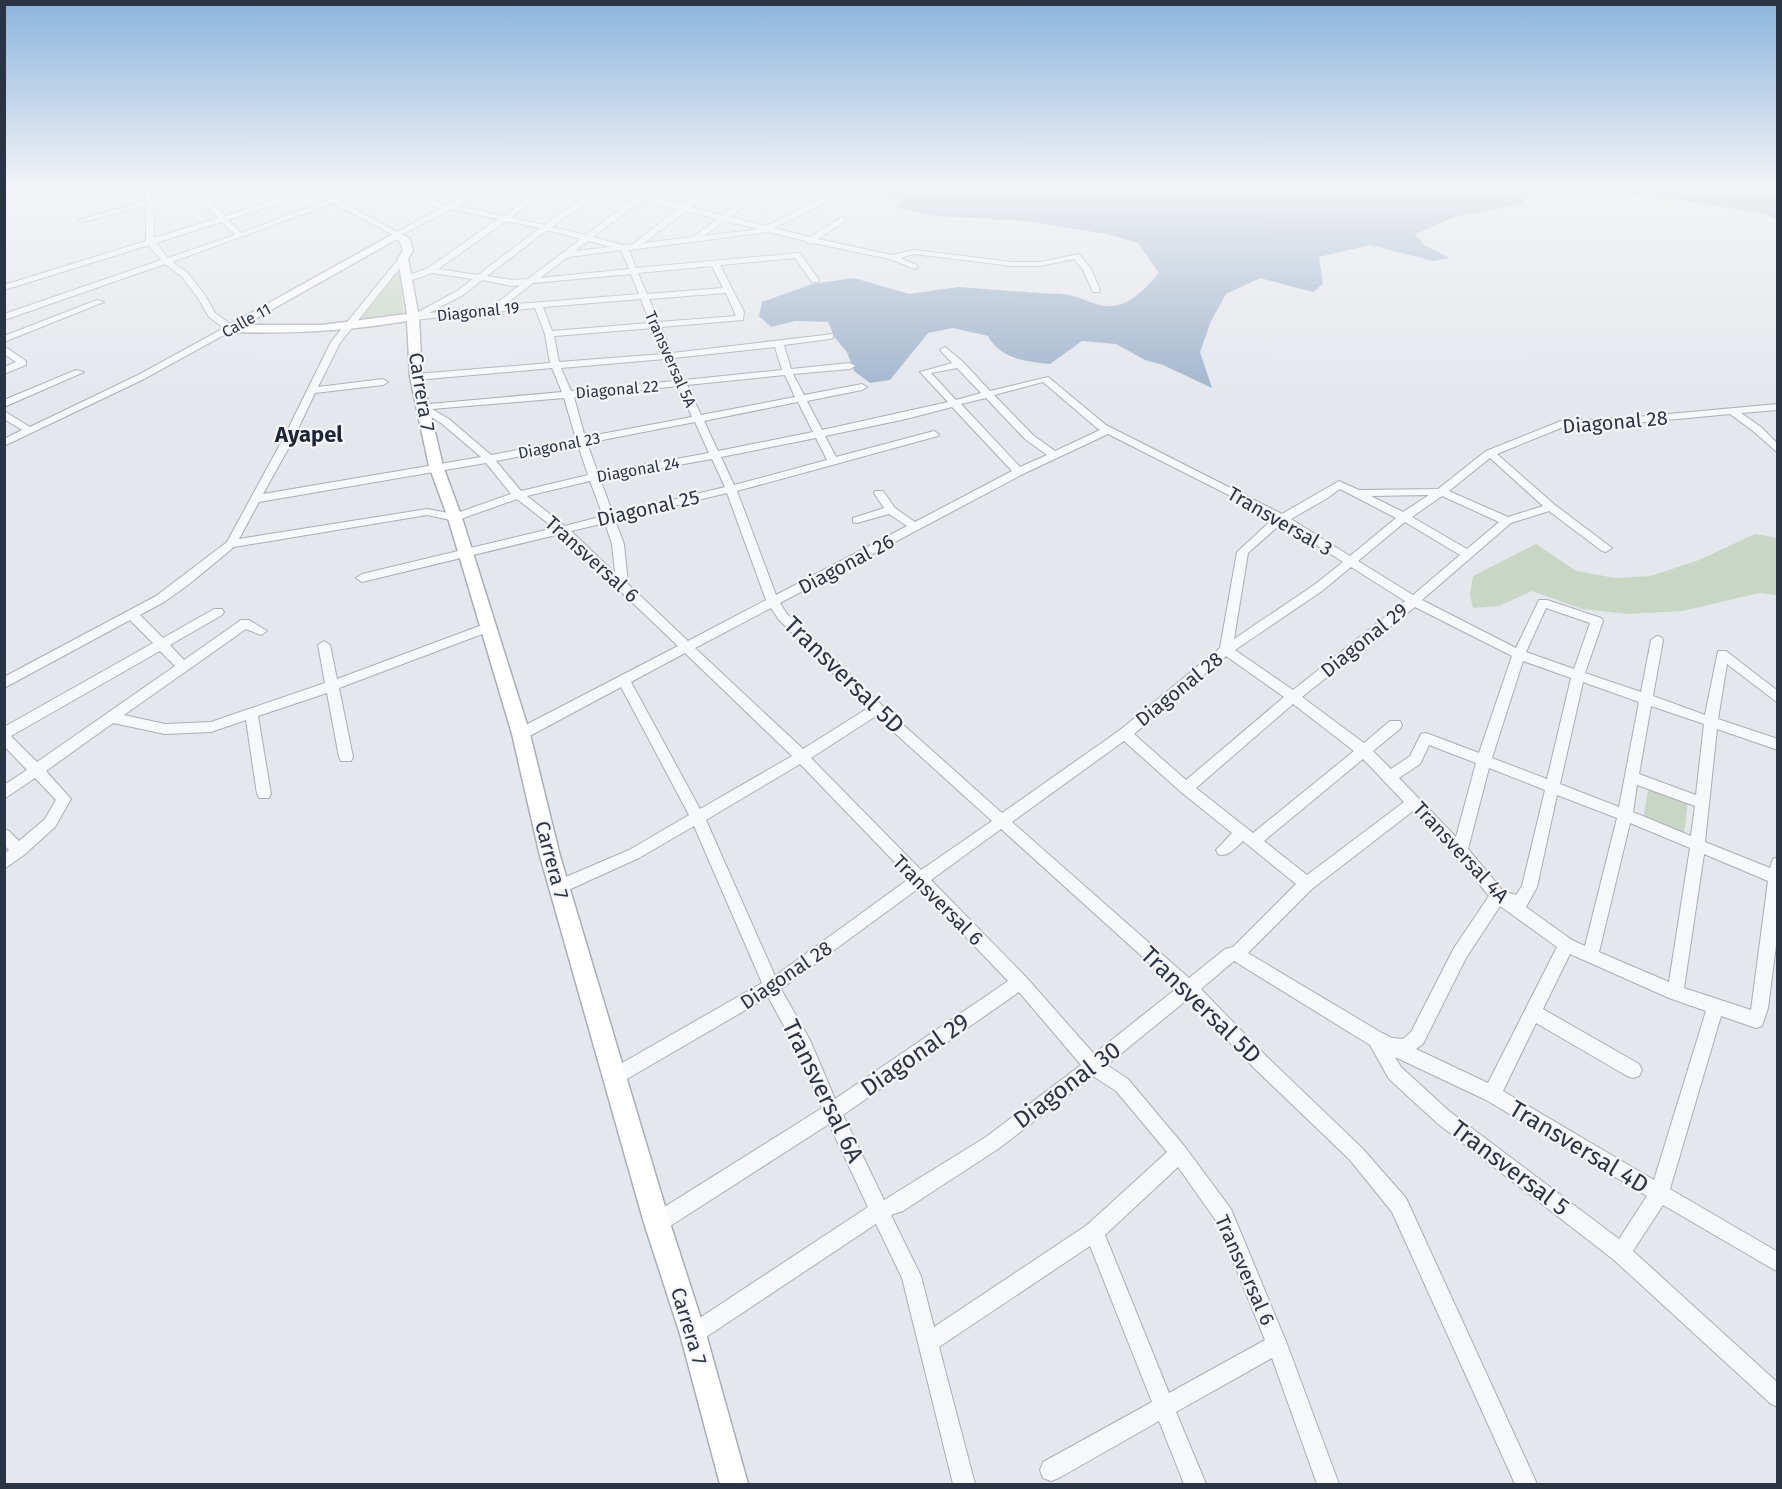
<svg xmlns="http://www.w3.org/2000/svg" width="1782" height="1489" viewBox="0 0 1782 1489" font-family="'Fira Sans',sans-serif">
	<style>
		.green { fill: #c9d6c5 }
		.water { fill: #9fb4cc }
		.lines { fill: none; stroke-linecap: round; stroke-linejoin: round }
		.minor-casing { stroke: #a9aeb7; stroke-width: 2 }
		.secondary-casing { stroke: #a9aeb7; stroke-width: 3 }
		.minor { fill: #f7f8fa; fill-rule: evenodd }
		.secondary { fill: #fff; fill-rule: evenodd }
		.labels { text-anchor: middle; stroke-width: 4.5; stroke-linejoin: round; paint-order: stroke }
		.far-street-label { font-size: 16px; fill: #2b3445; stroke: #f4f6f9 }
		.street-label { font-size: 20px; fill: #2b3445; stroke: #f4f6f9 }
		.far-district-label { font-size: 22px; font-weight: bold; fill: #1d2536; stroke: #f4f6f9 }
		.near-street-label { font-size: 24px; fill: #2b3445; stroke: #f4f6f9 }
	</style>
	<rect width="100%" height="100%" fill="#e4e7ec"/>
	<path class="green" d="M395,272h4l5,44 -43,2z
		M1755,534l22,4v57l-18,-2 -76,18 -55,3 -46,-5 -50,-18 -33,15 -26,2 -3,-13 3,-19 63,-32 40,27 39,7 36,-2 48,-16z
		M1649,785l39,15 -4,36 -41,-17z"/>
	<path class="water" d="M863,189h914v30l-12,-5 -110,-18 -66,-3 -62,3 -6,8 -66,13 -40,17 9,11 26,13 -17,3 -63,-16 -51,12 4,27 -10,8 -53,-14 -34,16 -15,27 -11,31 12,36 -49,-23 -18,-5 -29,-16 -34,-3 -32,23c-23,-2 -50,-5 -62,-28l-35,-8 -25,5 -38,47 -20,3 -16,-12 -7,-19 -12,-14 -7,-16 -33,-1 -24,6 -12,-11 3,-14 50,-18 42,-6 55,16 49,-7 95,7c14,-1 23,3 37,8 32,13 49,-7 69,-29l-21,-30 -31,-9 -82,-13 -90,-5 -38,-8 5,-7z"/>
	<g class="lines">
		<g class="minor-casing">
			<path id="minor" d="M118,189h13l-53,14 -4,-2z
				M145,189h8v10l36,-10h13l-2,2 25,25 84,-27h12l-93,31 13,13 87,-33v-3c14,0 25,-8 40,-8l-28,12 57,31 43,-23 -38,-20h10l33,17 32,-17h10l-30,17 46,10 39,-27h9l-40,29 34,7 50,-36h9l-52,38 34,8 49,-37 -30,-9h13l22,6 7,-6h9l-9,7 36,9 21,-16h9l-23,18 32,8 36,-26h9l-37,28 36,9 76,-37h7v3l-75,36 36,9 32,-20 4,2 -1,2 -27,18 74,16 22,-5 98,12h28l39,-8 12,15 9,21 -1,2h-6l-10,-22 -9,-11 -34,7h-28l-98,-12 -14,4 17,7 1,2 -4,2 -24,-10 -77,-16 -4,1 -3,-3 -38,-9 -139,18 7,18 164,-15 19,27 -1,2h-6l-17,-24 -75,7 24,47 -1,8 -82,7 11,26 161,-19v4l-3,1 -46,6 7,24 59,-6 5,3 -5,3 -57,5 11,21 58,-11 5,3 -5,3 -55,11 15,29 126,-28 -28,-30 32,-9 -12,-13 5,-3 18,15 27,29 58,-14 58,48 176,89 57,-33 20,9 79,-1 48,-38 75,-30 64,-3 153,-14v6l-37,3 20,14 17,17v9l-25,-22 -23,-17 -105,10 -59,2 -69,28 58,51 57,43 -6,4 -4,-1 -53,-40 -38,12 -89,77 94,48 23,-48h8l54,18 2,3 -18,52 56,19 10,-52 6,-4 4,1 2,3 -10,56 52,19 13,-64h8l52,40v12l-51,-39 -9,55 60,20v11l-61,-21 -12,113 65,26 3,-9 5,-2v73l-10,78 -6,18 -6,2 -35,-12 -51,173 108,63v20l-115,-67 -30,46 145,132v24l-7,-3 -157,-144 -177,-137 -48,-44 -19,-34 -136,-84 -33,28 66,68 95,91 44,50 131,286h-22l-123,-272 -42,-52 -95,-91 -67,-70 -81,66 21,14 57,68 46,62 56,135 52,140h-22l-45,-126 -96,54 30,72h-22l-25,-63 -100,57 -8,3 -8,-3 -3,-8 3,-8 109,-60 -62,-156 -151,101 36,137h-22l-51,-206 -26,-54 -176,117 -7,3 -7,-3 -3,-7 3,-7 182,-120 -39,-83 -165,106 -7,2 -7,-2 -2,-7 2,-7 172,-108 -24,-57 -30,-54 -148,86 -6,2 -6,-2 -3,-6 3,-6 154,-88 -68,-157 -55,32 -75,34 -5,2 -5,-2 -3,-5 3,-5 75,-32 60,-35 -68,-128 -95,51h-10l-2,-4 2,-4 162,-84 -118,-112 -198,48 -6,-4 6,-4 192,-46 -37,-29 -62,22 -28,-6 -193,32 -46,38 -24,17 -24,13 23,23 51,-29h8l2,3 -2,3 -52,30 14,15 57,-40h8l18,11 -6,4 -15,-6 -122,86 41,9 46,-2 114,-39 -7,-38 6,-4 6,4 7,34 148,-55h8l2,3 -2,3 -154,58 14,69 -2,4h-10l-2,-4 -12,-64 -69,23 13,78 -2,4h-10l-2,-4 -11,-74 -35,12 -46,2 -52,-11 -67,48 25,28 -16,28 -31,28 -20,14v-15l5,-4 -5,-5v-16l5,2 10,10 26,-22 11,-19 -21,-22 -31,21v-14l23,-15 -23,-24v-19l149,-84 -23,-23 -126,68v-11l152,-81 71,-54 57,-105 47,-95 69,-85 7,2 -67,84 -22,44 65,-8 5,3 -5,3 -68,8 -19,40 41,-3 5,3 -5,3 -44,4 -30,54 218,-37 -40,-34 -23,-14v-4l144,-13 -10,-24 -136,12 -5,-3 5,-3 134,-11 -5,-29 -10,-26 -122,12 -4,-3 48,-26 16,-12 -41,-6 -25,9 -3,-1v-4l24,-9 70,-49 -47,-10 -54,28 -64,-34 -161,59 15,10 18,23 10,18 18,13v4l-89,49 -140,67v-7l18,-9 -18,-11v-8l26,16 108,-52 86,-47 -15,-11 -11,-19 -17,-22 -16,-12 -161,56v-6l157,-54 -12,-15 -145,45v-5l142,-44v-36l-63,17 -4,-2 66,-19zM193,193l25,25 -64,20 -1,-35zM643,200l35,9 -45,35 -10,1 -30,-8zM686,211l31,8 -24,18 -49,6zM506,221l34,7 -62,47 -40,-6zM725,221l34,8 -55,7zM222,222l13,13 -67,23 -12,-15zM547,230l34,9 -53,40 -16,1 -25,-4zM588,241l23,6 -36,4zM621,250l8,19 -89,9 28,-21zM712,266l11,22 -76,6 -9,-21zM631,274l8,20 -134,11 28,-22zM482,280l30,6 8,-1 -27,21 -64,7 34,-18zM726,293l10,23 -77,6 -10,-23zM641,299l9,24 -98,8 -9,-24zM653,328l10,26 -104,8 -5,-26zM775,347l7,23 -98,10 -10,-22zM665,359l10,22 -104,10 -10,-23zM957,368l24,25 -25,7 -25,-27zM785,375l10,22 -94,18 -14,-30zM1043,382l55,47 2,1 -45,21 -22,-16 -39,-40zM678,386l14,31 -107,20 -11,-40zM564,398l12,41 -85,16 -42,-36 -17,-10zM986,398l39,41 22,16 -27,12 -59,-63zM798,402l15,30 -95,19 -14,-30zM952,407l60,64 -97,51 -20,-14 -12,-17h-8l-1,2 10,15 -31,10v4l4,1 32,-9 18,12 -131,69 -39,-104 201,-55 1,-2 -5,-3 -98,26 -11,-21 81,-17zM695,422l14,31 -111,20 -11,-30zM1108,434l166,84 -37,34 -17,96 -100,82 -118,83 -112,-100 -103,-99 -7,-11 243,-129zM816,438l11,22 -93,25 -13,-28zM578,445l10,30 -67,16 -25,-30zM1490,458l53,48 -35,11 -59,-26zM712,459l13,28 -112,27 -13,-35zM486,463l25,31 -57,20 -27,-5 -188,30 20,-37zM590,481l13,35 -38,10 -38,-30zM1340,489l56,29 -46,38 -59,-37 35,-20zM727,493l39,107 -78,41 -60,-57 -4,-40 -9,-24zM1429,495l-26,17 -32,-16zM1442,496l57,26 -32,27 -55,-32zM1405,522l55,33 -47,40 -55,-34zM605,523l7,21 3,29 -44,-42zM1282,523l61,39 -29,23 -80,54 14,-86zM1351,567l54,34 -112,89 -58,-40 87,-59zM1415,607l97,49 -33,97 -53,-20 -5,1 -11,22 -19,13 -18,-18 27,-22 2,-4 -2,-4h-10l-26,22 -62,-46zM771,608l8,12 89,88 -65,41 -108,-101zM1546,608l44,15 -16,46 -48,-17zM160,651l15,15 -138,96 -26,-26zM685,653l107,103 -92,53 -69,-127zM1226,656l58,41 -98,83 -52,-46zM1523,661l48,17 -24,101 -55,-21zM1583,682l56,20 -20,105 -59,-23zM1293,704l61,47 -101,82 -57,-45zM1651,706l53,18 -8,71 -57,-21zM876,716l116,105 -71,49 -110,-112zM1124,741l57,51 51,41 -16,17 2,4c10,4 17,-6 25,-13l53,43 -63,63 -8,2 -36,29 -177,-156zM1429,745l47,18 -20,74 -57,-59 21,-14zM1363,759l41,43 -97,73 -43,-34zM800,764l110,114 -135,98 -69,-156zM1489,768l56,22 -23,96 -6,9 -13,-4 -35,-42zM1637,785l58,21 -4,30 -58,-24zM1557,795l60,23 -32,128 -13,-6 -46,-33 11,-20zM1413,811l42,43 34,42 -35,52 -43,84 -8,7 -11,-1 -10,-5 -134,-80 64,-64zM1630,823l60,25 -21,134 -70,-30zM1001,829l176,159 -83,66 -68,-77 -95,-97zM1704,854l64,27 -17,129 -67,-22zM919,888l89,93 -173,118 -25,-59 -29,-51zM1500,906l57,41 -69,136 -72,-34 7,-5 43,-86zM1570,954l99,44 37,13 -52,169 -151,-89 33,-68 91,53 6,2 6,-2 3,-6 -3,-6 -96,-55zM1019,992l62,73 -95,72 -102,63 -41,-85zM1395,1057l91,43 161,96 -28,43 -170,-128 -48,-44zM1093,1076l23,15 51,61 -80,73 -153,102 -13,-51 -30,-61 12,-4 95,-62zM1178,1167l39,55 48,118 -96,53 -64,-158z
				M97,300l7,2 -100,40v-6z
				M4,346l22,15v4l-22,9v-7l12,-5 -12,-8z
				M76,370l8,2 -80,35v-7z"/>
		</g>
		<g class="secondary-casing">
			<path id="secondary" d="M397,232l12,6 4,12 -5,9 11,58 3,60 21,89 19,52 68,216 30,122 110,367 36,111 42,150h-28l-40,-150 -36,-111 -104,-367 -28,-122 -64,-216 -19,-52 -19,-89 -3,-56c-59,10 -117,13 -177,11l-6,-4zM397,239l3,3 3,8 -5,9 9,55 -85,11h-78z"/>
		</g>
		<use href="#minor" class="minor"/>
		<use href="#secondary" class="secondary"/>
	</g>
	<linearGradient id="sky" x2="0" y2="1"><stop stop-color="#8bb4dd"/><stop offset="0.47" stop-color="#f3f4f6"/><stop offset="1" stop-color="#f3f4f6" stop-opacity="0"/></linearGradient>
	<rect width="1782" height="398" fill="url(#sky)"/>
	<g class="labels">
		<g class="far-street-label">
			<text transform="translate(478 311) rotate(-6)" y="6">Diagonal 19</text>
			<text transform="translate(246 320) rotate(-29)" y="6">Calle 11</text>
			<text transform="translate(671 359) rotate(66)" y="6">Transversal 5A</text>
			<text transform="translate(617 389) rotate(-5)" y="6">Diagonal 22</text>
			<text transform="translate(559 445) rotate(-11)" y="6">Diagonal 23</text>
			<text transform="translate(638 469) rotate(-10)" y="6">Diagonal 24</text>
		</g>
		<g class="street-label">
			<text transform="translate(422 392) rotate(81)" y="7">Carrera 7</text>
			<text transform="translate(1615 422) rotate(-5)" y="7">Diagonal 28</text>
			<text transform="translate(648 508) rotate(-13)" y="7">Diagonal 25</text>
			<text transform="translate(1280 521) rotate(30)" y="7">Transversal 3</text>
			<text transform="translate(592 559) rotate(42)" y="7">Transversal 6</text>
			<text transform="translate(846 564) rotate(-28)" y="7">Diagonal 26</text>
			<text transform="translate(1364 640) rotate(-39)" y="7">Diagonal 29</text>
			<text transform="translate(1179 689) rotate(-39)" y="7">Diagonal 28</text>
			<text transform="translate(1461 852) rotate(47)" y="7">Transversal 4A</text>
			<text transform="translate(552 860) rotate(75)" y="7">Carrera 7</text>
			<text transform="translate(938 900) rotate(45)" y="7">Transversal 6</text>
			<text transform="translate(786 975) rotate(-34)" y="7">Diagonal 28</text>
			<text transform="translate(1245 1270) rotate(66)" y="7">Transversal 6</text>
			<text transform="translate(689 1326) rotate(73)" y="7">Carrera 7</text>
		</g>
		<g class="far-district-label">
			<text x="309" y="442">Ayapel</text>
		</g>
		<g class="near-street-label">
			<text transform="translate(844 675) rotate(44)" y="8">Transversal 5D</text>
			<text transform="translate(1201 1005) rotate(44)" y="8">Transversal 5D</text>
			<text transform="translate(915 1055) rotate(-35)" y="8">Diagonal 29</text>
			<text transform="translate(1067 1085) rotate(-37)" y="8">Diagonal 30</text>
			<text transform="translate(823 1091) rotate(64)" y="8">Transversal 6A</text>
			<text transform="translate(1579 1147) rotate(31)" y="8">Transversal 4D</text>
			<text transform="translate(1510 1168) rotate(37)" y="8">Transversal 5</text>
		</g>
	</g>
	<rect width="1782" height="1489" fill="none" stroke="#2b3445" stroke-width="12"/>
</svg>
